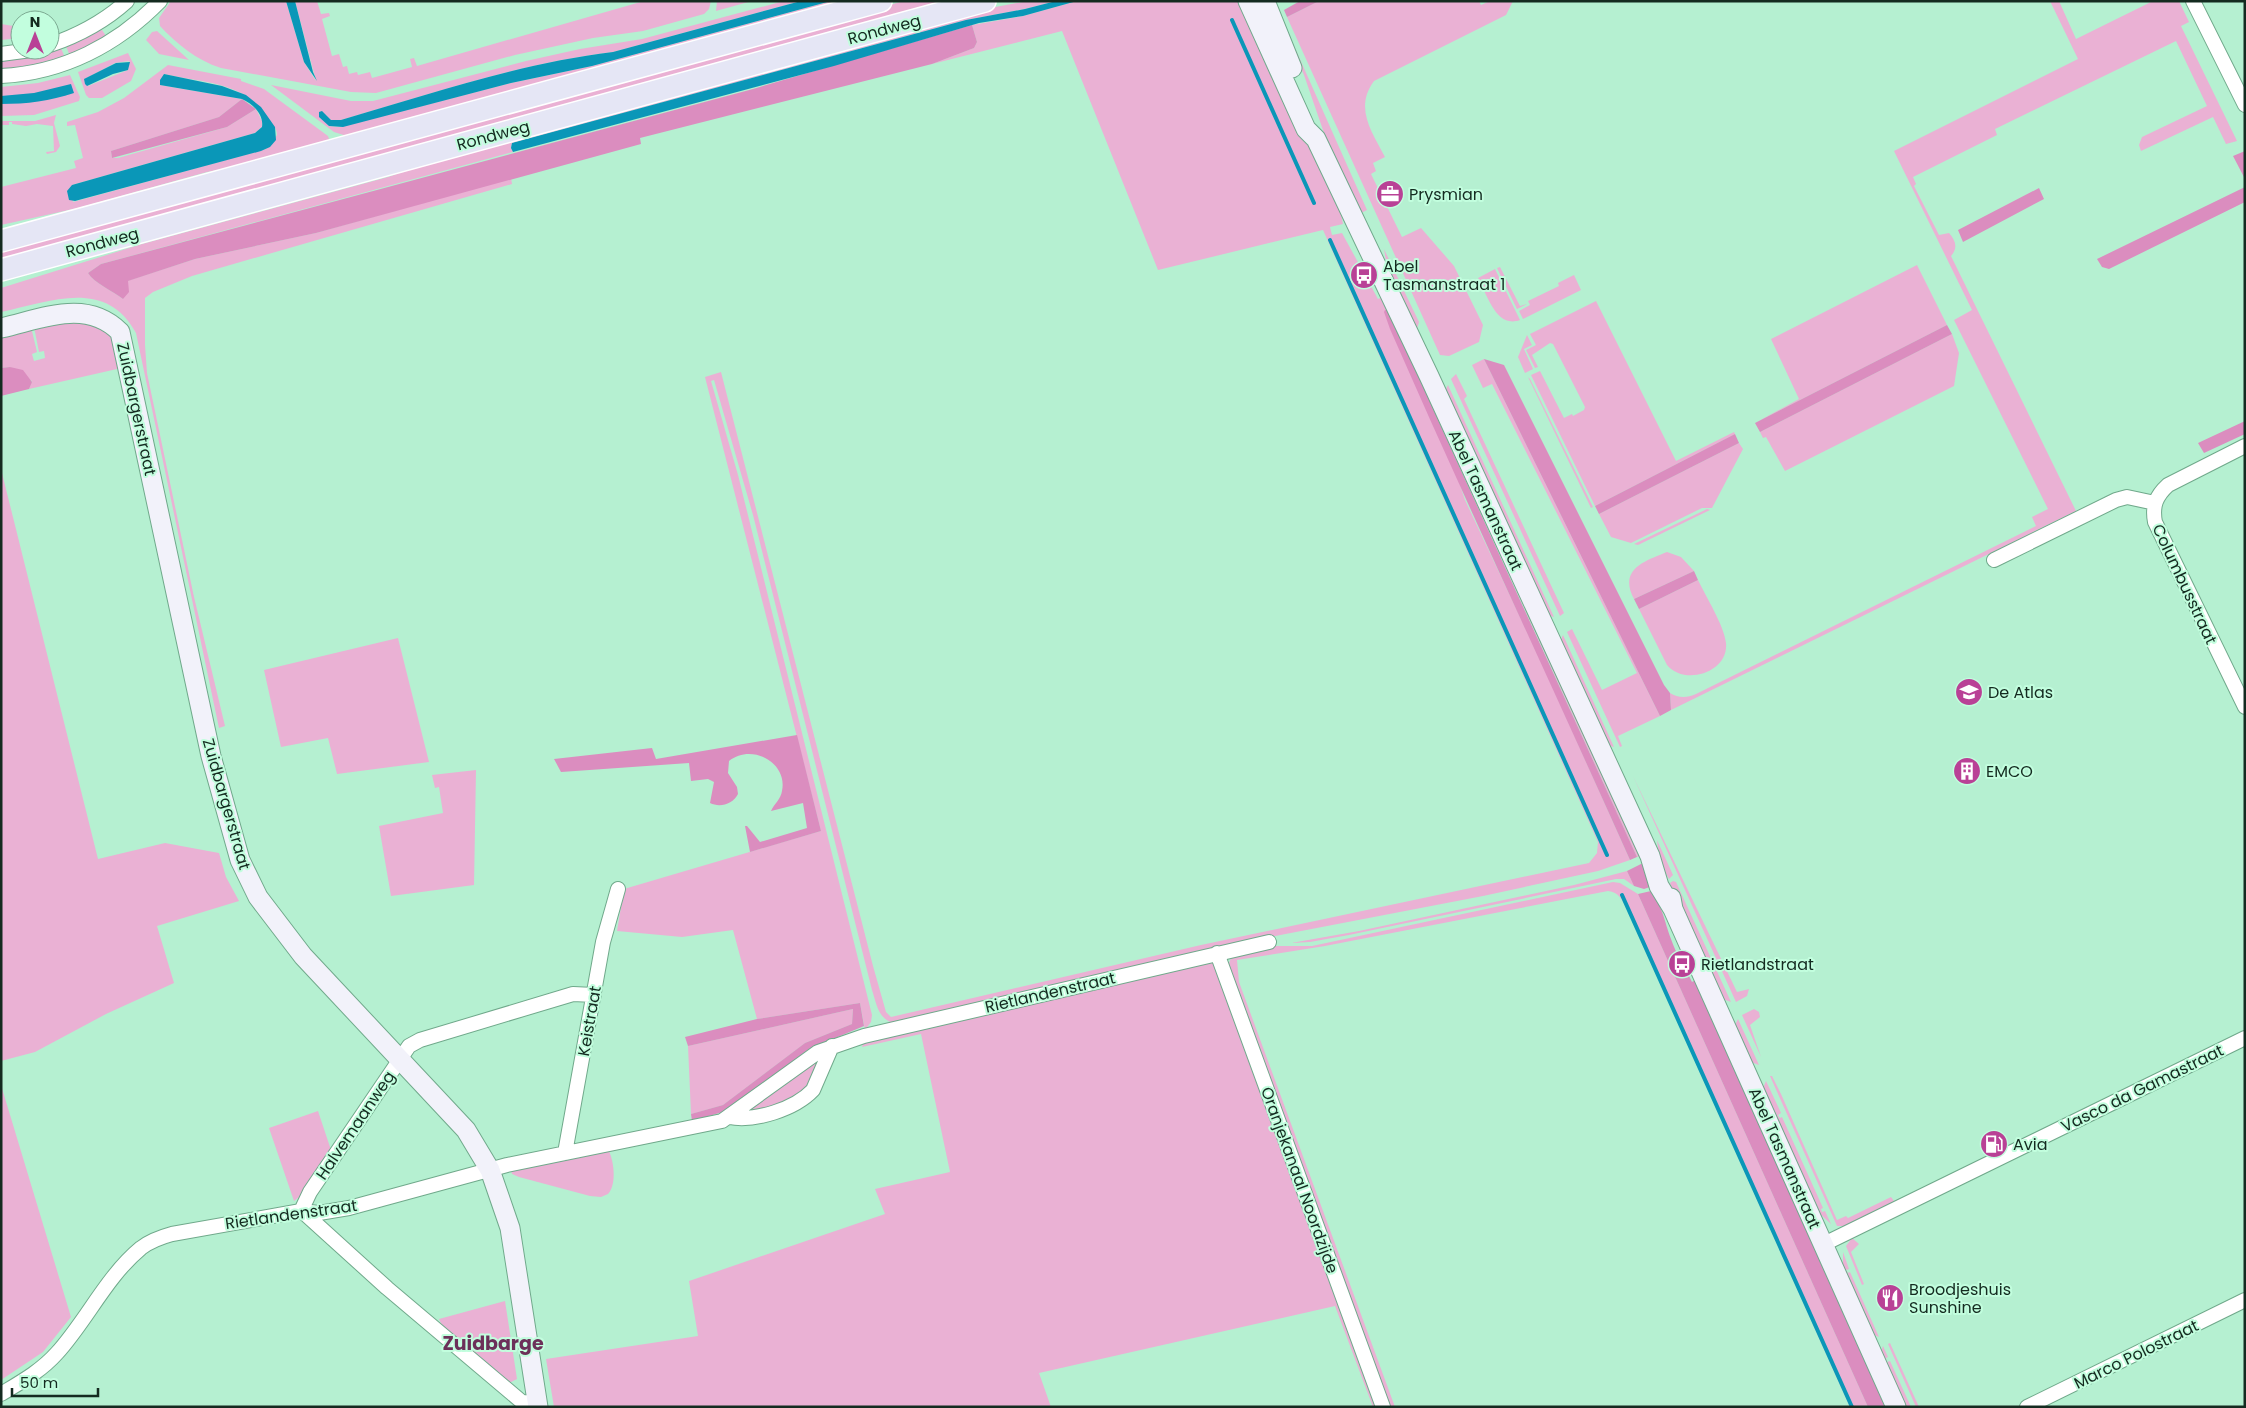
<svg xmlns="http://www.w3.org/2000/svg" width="2246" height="1408" viewBox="0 0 2246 1408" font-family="Poppins,sans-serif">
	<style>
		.green { fill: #eab1d4; fill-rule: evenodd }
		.forest { fill: #db8dbf }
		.water { fill: #0a97b8 }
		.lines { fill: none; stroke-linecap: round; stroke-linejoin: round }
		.stream { stroke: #0a97b8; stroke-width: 4 }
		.street-casing { stroke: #70a98b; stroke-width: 16 }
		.secondary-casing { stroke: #70a98b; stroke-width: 21 }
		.primary-casing { stroke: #fff; stroke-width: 24 }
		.street { stroke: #fff; stroke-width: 14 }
		.secondary { stroke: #f2f2fa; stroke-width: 19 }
		.primary { stroke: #e5e6f5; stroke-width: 21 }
		.labels { text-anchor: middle; stroke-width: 4; stroke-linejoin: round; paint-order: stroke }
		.street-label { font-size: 16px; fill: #142b20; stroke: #c2fede }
		.poi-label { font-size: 16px; fill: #142b20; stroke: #c2fede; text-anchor: start }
		.quarter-label { font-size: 19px; font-weight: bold; fill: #6c3059; stroke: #c2fede }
	</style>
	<rect width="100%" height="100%" fill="#b5f0d1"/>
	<path class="green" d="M171,1h115l18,61 12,19 -21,-80h22l4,13 8,-1 1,3 -8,3 10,37 7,-2 4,13 4,-1 2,8 8,-2 1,3 12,-3 2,6 40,-11 -2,-8 4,-1 3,8 227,-65h67l-2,8 -5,5 -61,17 -50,7 -78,17 -139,38 -25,-1 -130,-24c-25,-8 -44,-24 -61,-42l-1,-8z
		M717,1h35l-36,10z
		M784,1h17l-188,51c-92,11 -182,42 -272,68h-10l-10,-9 8,15 11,1 171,-44 81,-17 239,-65h23l-507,135 -13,-4 -63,-47 80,16h22l153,-40 54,-12 62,-10z
		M904,1h56l-959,261v-15z
		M1028,1h28l-31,8 -59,11 -454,123 -1,5 2,4 -412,112 -13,9c6,10 25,18 35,26l4,-18 68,-22 121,-26 195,-55 1,6 -320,92 -39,16 -8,6v47l2,28 47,224 31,129 -6,2 -83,-395c-30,-56 -87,-31 -135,-21v-24l141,-44 246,-67 94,-32 492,-134z
		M1077,1h167l97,213 2,10 -13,3 2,8 10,-2 36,66 7,-3 256,560 -4,1 -204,-451 32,94 78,166 87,194 -32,11 -115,25 -228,44 -359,84c-18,-4 -19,-19 -24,-34l-119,-475 -39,-135 -3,1 27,94 134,540 -1,7 -6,8 -5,-27 -103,16 -24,-89 -51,7 -65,-6 7,-42 197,-58 -116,-454 16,-5 152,594 13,46 5,5 310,-72 388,-82 8,-10 1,-11 -275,-612 -165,40 -96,-239 -130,33 42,-16 3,-6 -5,-17 51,-9z
		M1319,1h160l2,4 9,-4h23l-7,14 -132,66c-20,27 -2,51 11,76l-12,6 3,8 -5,3 31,63 19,-9 33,38 29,59 -4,17 -30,14 -9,-1 -153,-338z
		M2050,1h9l17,38 77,-38h26l10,21 -8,4 56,115 -11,3 -13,-27 -72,34 -2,-6 3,-8 65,-31 -31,-65 -181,88 2,6 -84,42 3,7 -2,2 25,49 10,-2c7,8 9,15 2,23l125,255 -405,199 -1,-17c8,5 17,5 26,1l340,-168 -4,-9 16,-8 -94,-189 18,-10 -78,-159 184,-92z
		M1276,11l3,1 88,198 -6,3 -37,-80 -20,-58z
		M1,24l19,3v11l-19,2z
		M102,30l4,6 -35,22 -6,-14 27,-12z
		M157,31l32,29 -30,-6 -13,-14 6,-8z
		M60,46l6,14 -65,13v-16l24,-2z
		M128,53l8,16 -5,12 -29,17h-13l-3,-3 -8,-23zM129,61l-1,9 -40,16 -3,-7 30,-16z
		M168,65l73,14v2l23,8 64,47 3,9 -39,11 -85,16 -129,36 -77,17v-38l75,-19 -2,-7 9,-3 -8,-33 -8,1v-4l31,-10 26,-14zM164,74c38,9 82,7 104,45 4,6 9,8 9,16l-11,14 -193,53 -1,-17 183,-52 7,-6v-6l-6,-12 -29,18 -109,31h-6l-1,-7 108,-34 23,-18 -82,-14z
		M70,75l10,22 -1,4 -45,14 -33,1v-29l37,-4z
		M56,115l-2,8 6,23 -4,6 -9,2 -1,-2 8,-1 -1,-25 -16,-2 -11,2 -14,-2v-2h-3v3h-8v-4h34z
		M1384,249l35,73 -2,7 -29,-57z
		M1917,265l30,60 -192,98 44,-24 -28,-60z
		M1500,267l20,39 7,-2 -10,5 -20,-41z
		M1495,269l25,51c-24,9 -33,-26 -42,-42z
		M1574,275l7,15 -58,29 -4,-8 11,-6 -2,-4 31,-15 -1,-3z
		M1596,301l80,160 58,-29 1,2 -140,72 -64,-131 9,-4 24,47 8,-4 1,2 11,-6 1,-3 -32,-63 -3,-1 -18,12 6,12 -3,1 -9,-18 10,-5 -6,-11z
		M77,318l36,15 8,33 -4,3 -88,20 3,-8 -22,-14 -9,1v-34l30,-7 6,25 -5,2 2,7 11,-3 -1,-7 -5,1 -5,-25z
		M1952,334l7,19 -5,33 -169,85 -19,-34 -3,1 -3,-6z
		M1527,335l5,10 -8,4 9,20 -8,4 -7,-16z
		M1484,359l176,357 -42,20 4,10 -2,1 -53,-115 5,-3 30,61 35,-17 -145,-289 -9,4 -11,-23z
		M1456,374l11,22 -3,3 100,214 -4,3 -109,-237z
		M1528,377l2,2 63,128 -2,1z
		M1448,385l106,232 -8,-3 -102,-221z
		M1739,443l4,6 -31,59h-10l-71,35 -20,-6 -12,-23z
		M1,469l97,390 67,-16 54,10 7,24 13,24 -82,25 17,57 -68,31 -71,38 -34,9z
		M1707,509l3,1 -72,35 -4,-1z
		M1667,552l14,5 13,14 -60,28c-16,-30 11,-38 33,-47z
		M1698,580c8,17 26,45 28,63 3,30 -42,43 -59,22l-28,-56z
		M1563,635l51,112 -9,-3 -46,-100z
		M398,638l31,124 -92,12 -9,-36 -47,9 -17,-77z
		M476,770l-2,115 -83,11 -12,-70 64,-13 -4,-26 -4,1 -3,-13z
		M1633,776l104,216 12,-3 -2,7 -11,6z
		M1657,840l16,35 -4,4 -9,-16z
		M1627,871l7,15 -10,-7h-8l-267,56 -39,7 -19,1 68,-12 215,-46z
		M1673,881l3,1 55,120 -11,-4 -50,-115z
		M1613,882l7,1 18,11 230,513h-18l-223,-498c-5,-9 -8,-17 -19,-18l-283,55 -88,14 2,22 156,425h-9l-158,-441 3,-8 38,-12h43z
		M1208,960l5,2 167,445h-7l-38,-101 -296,67 12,34h-497l-8,-48 152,-23 -9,-55 196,-67 -10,-25 75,-17 -29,-138 -59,13 2,-7z
		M853,1009l-1,15 -47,19 -82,62 -32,9 -3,-68z
		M1754,1009l5,3 1,5 -10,8 11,32 -19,-42z
		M1738,1019l21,46 -11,-4 -15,-32z
		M826,1052c-21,52 -34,50 -85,62z
		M1770,1076h2l9,18 56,126 9,-4 2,2 43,-21 3,4 -3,4 -44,21h-10z
		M1766,1081l15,32 -3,2 2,3 2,-1 41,91 -2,1 1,3 3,-1 6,13 -13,-12 -56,-121z
		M1,1085l70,232 -28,35 -42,28z
		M318,1111l13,39 -28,44 -9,7 -25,-73z
		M608,1149c6,11 9,35 0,45l-7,3 -11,-1 -71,-19 -7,-3 -1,-4z
		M1852,1238l7,6 -8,8 13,32 -2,1 -16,-39z
		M1843,1252l6,17 -3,1 2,3 2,-1 29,65 -9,-4 -27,-67z
		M505,1301l12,78 -8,4 -62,-47 -8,-17z
		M1890,1343l29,64h-3l-28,-63z
		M1883,1346l5,11 -2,1 1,4 3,-1 21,46h-8l-23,-52z"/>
	<path class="forest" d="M1300,1h19l-32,16 -3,-7z
		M972,25l5,17 -3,6 -42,16 -292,74 1,6 -325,89 -121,26 -67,22 1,11 -6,7c-10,-8 -29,-16 -35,-26l13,-9 652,-175z
		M242,99l14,10 -29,18 -115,31 -1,-7 108,-34z
		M2245,151v28l-12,-23z
		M2245,187v15l-136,67 -7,-2 -5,-8z
		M2039,188l5,11 -81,43 -5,-12z
		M1385,310h3l249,547 -7,3c-79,-177 -162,-353 -240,-531l-6,-17z
		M1947,325l5,9 -192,98 -5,-9z
		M1484,359l20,6 160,320 6,8 1,17 -11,6z
		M10,367l13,3 9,12 -3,7 -28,7v-28z
		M2245,421v13l-41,19 -6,-10z
		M1735,434l4,9 -140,71 -4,-8z
		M1694,571l4,9 -59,29 -5,-10z
		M797,735l24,96 -71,21 -5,-26h2l13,16 47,-14 -4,-25 -32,8c3,-7 10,-12 11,-20 6,-29 -31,-48 -53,-30l-1,12 9,14 1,7c-5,10 -18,14 -28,9l4,-21 -6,-3 -17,2 -2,-18 -128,9 -7,-13 98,-11 4,11z
		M1643,863l10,23 -9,3 -10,-3 -7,-15z
		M1651,891c12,17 13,29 20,48 5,15 14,28 21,43l5,-3 191,428h-20l-230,-513z
		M860,1003l4,23 -55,23 -83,62 -34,10 -1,-7 32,-9 82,-62 47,-19 1,-15 -165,37 -3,-9 72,-18z"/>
	<path class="water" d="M286,1h9l18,71 4,9 -13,-19z
		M801,1h30l-239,65 -81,17 -168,44 -14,-1 -10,-9v-5l3,-1 9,9h10c89,-26 180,-57 272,-68z
		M1056,1h21l-54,15 -44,7 -145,43 -321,86 -2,-4 1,-5 454,-123 59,-11z
		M130,62l-2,8 -15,4 -26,12 -2,-2 -1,-5 32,-16z
		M164,74l58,12 24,9 15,12 14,20 1,13 -6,7 -9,4 -186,50 -6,-1 -2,-9 5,-6 183,-52 7,-6c2,-13 -9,-23 -20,-28l-82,-14v-5z
		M71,84l3,9c-24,8 -47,11 -73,11v-8l33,-3z"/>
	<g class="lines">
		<path class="stream" d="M1232,20l82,183
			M1330,240l277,615
			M1622,895l230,512"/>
		<g class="street-casing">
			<path id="street" d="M2193,1l52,104
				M50,45c29,-10 54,-23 77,-44
				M1,54l30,-4
				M1,76c62,-3 116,-31 159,-75
				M2245,446l-77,39c-12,11 -16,21 -13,37l90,185
				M1994,560l122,-60 11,-3 28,6
				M1217,953l166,454
				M729,1117c26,5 66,-8 84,-27l19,-44
				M565,1153l38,-211 15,-53
				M301,1211l9,-19 99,-146 11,-6 153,-46 21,1
				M302,1211l85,77 135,114 15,1
				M1824,1244l421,-206
				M1,1394c20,-12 40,-23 56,-41 30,-33 49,-76 84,-105 9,-7 20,-11 31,-14l129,-23 18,2 30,-5 158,-43 215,-44 96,-69 46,-16 405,-94
				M2027,1407l218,-107"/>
		</g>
		<g class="secondary-casing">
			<path id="secondary" d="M1248,1l58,128 10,10 113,237 221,480 9,30 14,23
				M1265,1l27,67
				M1,328c41,-9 85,-30 119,4l91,424 29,104 18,37 45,59 163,174 24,40 20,58 28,179
				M1671,898l2,11 223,498"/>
		</g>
		<g class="primary-casing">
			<path id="primary" d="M1,241l880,-240
				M1,270l984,-269"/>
		</g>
		<use href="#street" class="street"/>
		<use href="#secondary" class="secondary"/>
		<use href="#primary" class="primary"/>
	</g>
	<defs>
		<g id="office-disc" transform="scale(1.4375)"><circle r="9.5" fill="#b94196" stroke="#c2fede"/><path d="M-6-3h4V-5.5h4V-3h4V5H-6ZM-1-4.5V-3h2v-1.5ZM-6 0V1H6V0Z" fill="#fff"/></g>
		<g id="bus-disc" transform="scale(1.4375)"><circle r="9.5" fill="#b94196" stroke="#c2fede"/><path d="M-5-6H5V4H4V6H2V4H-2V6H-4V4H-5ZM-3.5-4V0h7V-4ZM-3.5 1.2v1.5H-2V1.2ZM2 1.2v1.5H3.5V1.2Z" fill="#fff"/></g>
		<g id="school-disc" transform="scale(1.4375)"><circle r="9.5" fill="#b94196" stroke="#c2fede"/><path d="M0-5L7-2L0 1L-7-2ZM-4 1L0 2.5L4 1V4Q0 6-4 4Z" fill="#fff"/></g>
		<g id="building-disc" transform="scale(1.4375)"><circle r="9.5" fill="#b94196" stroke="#c2fede"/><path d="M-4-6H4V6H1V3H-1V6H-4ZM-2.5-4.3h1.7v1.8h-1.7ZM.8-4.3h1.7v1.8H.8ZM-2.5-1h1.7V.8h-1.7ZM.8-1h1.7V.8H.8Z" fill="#fff"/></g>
		<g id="fuel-disc" transform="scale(1.4375)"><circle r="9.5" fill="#b94196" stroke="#c2fede"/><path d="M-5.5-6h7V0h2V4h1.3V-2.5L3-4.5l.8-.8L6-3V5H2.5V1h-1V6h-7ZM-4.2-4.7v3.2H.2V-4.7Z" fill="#fff"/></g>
		<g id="restaurant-disc" transform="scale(1.4375)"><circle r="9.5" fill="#b94196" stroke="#c2fede"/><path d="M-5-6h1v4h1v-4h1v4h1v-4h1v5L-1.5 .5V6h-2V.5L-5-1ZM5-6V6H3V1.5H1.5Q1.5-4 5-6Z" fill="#fff"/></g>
	</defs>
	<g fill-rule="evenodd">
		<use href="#office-disc" x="1390" y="194"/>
		<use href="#bus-disc" x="1364" y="275"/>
		<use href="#school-disc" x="1969" y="692"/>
		<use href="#building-disc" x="1967" y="771"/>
		<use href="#bus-disc" x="1682" y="964"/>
		<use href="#fuel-disc" x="1994" y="1144"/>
		<use href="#restaurant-disc" x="1890" y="1298"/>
	</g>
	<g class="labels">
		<g class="street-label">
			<text transform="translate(884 29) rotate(-15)" y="6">Rondweg</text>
			<text transform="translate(493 135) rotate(-15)" y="6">Rondweg</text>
			<text transform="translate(102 242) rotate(-15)" y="6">Rondweg</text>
			<text transform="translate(137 409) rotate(78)" y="6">Zuidbargerstraat</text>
			<text transform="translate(1486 500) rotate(65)" y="6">Abel Tasmanstraat</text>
			<text transform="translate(2185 584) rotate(65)" y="6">Columbusstraat</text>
			<text transform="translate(227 804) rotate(74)" y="6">Zuidbargerstraat</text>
			<text transform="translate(1050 992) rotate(-13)" y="6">Rietlandenstraat</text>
			<text transform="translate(589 1021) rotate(-80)" y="6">Keistraat</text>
			<text transform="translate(2142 1088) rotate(-26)" y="6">Vasco da Gamastraat</text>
			<text transform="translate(355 1125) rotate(-56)" y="6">Halvemaanweg</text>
			<text transform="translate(1785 1158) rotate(66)" y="6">Abel Tasmanstraat</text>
			<text transform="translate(1300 1180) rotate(70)" y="6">Oranjekanaal Noordzijde</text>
			<text transform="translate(291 1214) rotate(-8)" y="6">Rietlandenstraat</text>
			<text transform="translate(2136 1354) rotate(-26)" y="6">Marco Polostraat</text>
		</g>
		<g class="poi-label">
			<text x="1409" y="200">Prysmian</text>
			<text x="1383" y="272">Abel<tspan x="1383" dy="18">Tasmanstraat 1</tspan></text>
			<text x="1988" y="698">De Atlas</text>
			<text x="1986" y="777">EMCO</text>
			<text x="1701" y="970">Rietlandstraat</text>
			<text x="2013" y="1150">Avia</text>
			<text x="1909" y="1295">Broodjeshuis<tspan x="1909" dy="18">Sunshine</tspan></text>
		</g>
		<g class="quarter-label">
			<text x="493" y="1350">Zuidbarge</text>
		</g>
	</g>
	<rect width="2246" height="1408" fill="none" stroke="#142b20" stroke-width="5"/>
	<g transform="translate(35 35)"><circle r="24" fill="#c2fede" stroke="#7caa92"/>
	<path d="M0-4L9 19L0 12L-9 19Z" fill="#b94196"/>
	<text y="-8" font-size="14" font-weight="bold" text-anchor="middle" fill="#142b20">N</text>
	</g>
	<path d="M12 1388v8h86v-8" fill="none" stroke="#142b20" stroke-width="2.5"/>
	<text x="20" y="1388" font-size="15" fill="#142b20" stroke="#c2fede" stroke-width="4" paint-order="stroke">50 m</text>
</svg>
